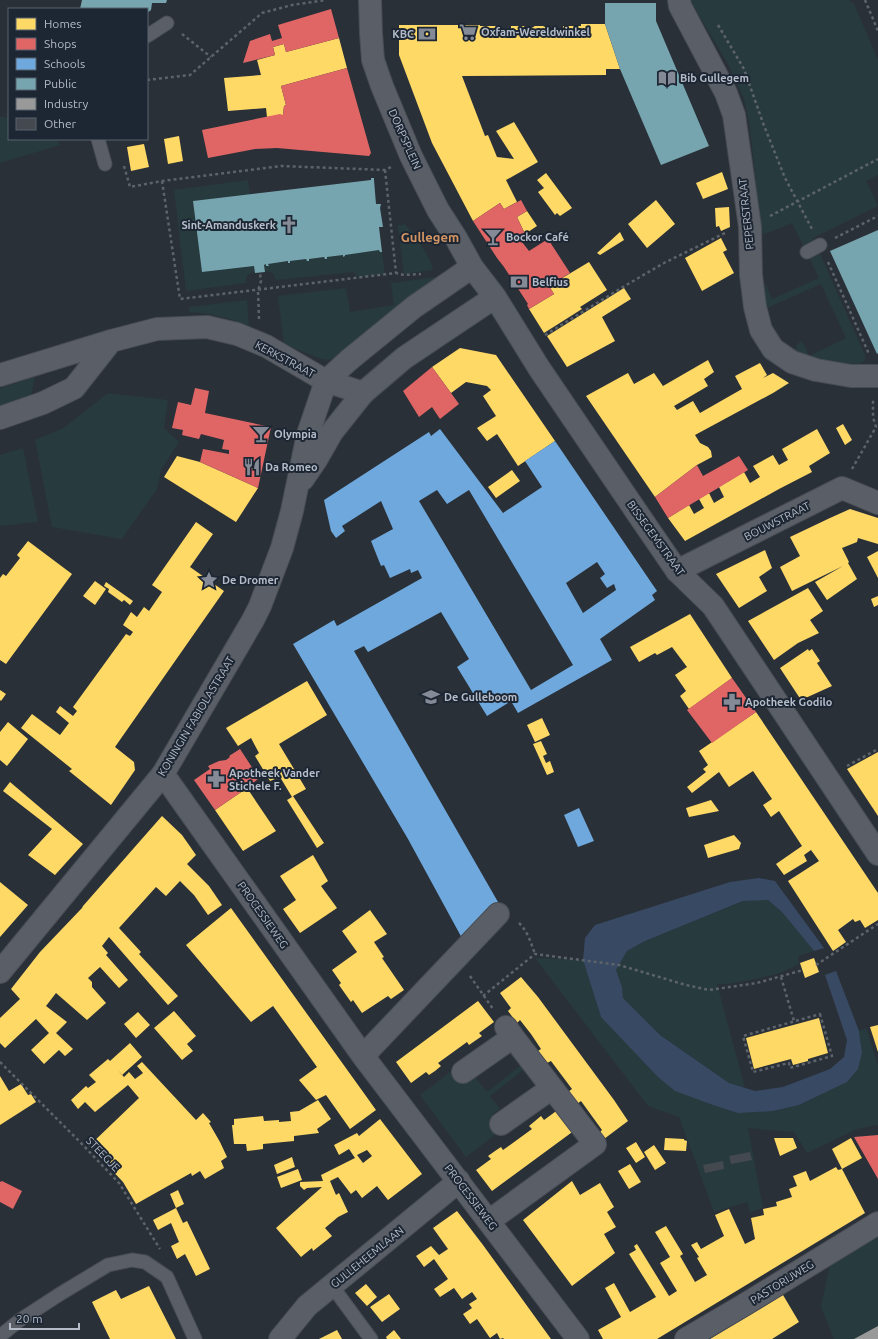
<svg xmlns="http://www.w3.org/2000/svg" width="878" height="1339" viewBox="0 0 878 1339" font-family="Ubuntu,sans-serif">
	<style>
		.green { fill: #273a3e }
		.water { fill: #384963 }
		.homes { fill: #ffd966; fill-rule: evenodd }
		.shops { fill: #e06666 }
		.schools { fill: #6fa8dc; fill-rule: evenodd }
		.public { fill: #76a5af }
		.industry { fill: #999 }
		.building { fill: #444950 }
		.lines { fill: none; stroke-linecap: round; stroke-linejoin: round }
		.service-casing { stroke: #484c53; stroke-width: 15 }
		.minor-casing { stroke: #484c53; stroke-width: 24 }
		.tertiary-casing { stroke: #484c53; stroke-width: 24 }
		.path { stroke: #5d636a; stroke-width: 2.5; stroke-dasharray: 3 3; stroke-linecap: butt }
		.service { stroke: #5a5e66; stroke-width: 13 }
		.minor { stroke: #5a5e66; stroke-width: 22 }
		.tertiary { stroke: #5a5e66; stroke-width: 22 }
		.labels { text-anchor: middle; stroke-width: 4; stroke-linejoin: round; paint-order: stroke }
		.poi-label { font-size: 11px; font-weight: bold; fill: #b4bcc9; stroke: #1d2633; text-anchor: start }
		.street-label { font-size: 11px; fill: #b4bcc9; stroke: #1d2633 }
		.quarter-label { font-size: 13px; font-weight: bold; fill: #d59563; stroke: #1d2633 }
	</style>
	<rect width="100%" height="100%" fill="#2a3038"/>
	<path class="green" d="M690,0h159l5,4 24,56v115l-12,6 12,25 -65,32 52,117v6l-6,3 -33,-1 -31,-11 2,-8 5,-3 7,15 37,-18 -25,-54 -54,24 -2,-12v-13l7,16 47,-21 -27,-55 -27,11 -4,-1 -11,-106 -6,-28 -15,-33z
		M0,116l9,2v21h48l3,6 -60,18z
		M248,180l2,14 -57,7 9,71 52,-6 1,6c-6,1 -10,5 -9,11l-60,8 -12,-101z
		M405,224l20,27 8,16 -1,3 -28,4 -6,-48z
		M379,250l1,2h2l3,22 -27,3 -5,-5 -77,8c-2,-7 -4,-8 -11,-9l-1,-6 2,-1 2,2v-2l20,-3v2h2v-2l16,-2 1,2h2v-2l15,-2 1,2h2v-2l16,-2v2l2,-1v-1z
		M436,277l4,1 -100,79 -11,3 -8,-1 -37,-15 -6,-48 68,-8 4,24 44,-7 -3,-22z
		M247,300l2,26c-20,-8 -38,-13 -60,-14v-5z
		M35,377l-4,19 -31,10v-18z
		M108,393l60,7 -4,28 15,14 -18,28 -4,19 -35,50 -70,-12 -17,-87 27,-11z
		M23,448l15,74 -38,4v-71z
		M768,900l14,12 32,39 -16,5 1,8 -19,9 -24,6 -28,5h-11l28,104 -16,-5 -69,-48 -37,-37 -1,-11 -6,-17 11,-19 18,-10 99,-40z
		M535,958l48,2 18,57 172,94 26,-6 48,-23 11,-13 4,-16 -3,-22 7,-3 12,37v60l-21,4 -50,24 -13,-21 -46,-4 15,80 -13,4 -3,-10 -33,10 -35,-95 -31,-11z
		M513,1051l23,30 -3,2 -10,-13 -33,26 10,13 -7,5 4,5 -8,7 6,9 -29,22 -46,-62 37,-28 12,15 7,-4 11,14 33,-26 -10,-12z
		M878,1236v90l-24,13h-20l-13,-32 9,-43z"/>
	<path class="water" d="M759,878l16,3 49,67 -10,3 -32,-39 -14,-12 -25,1 -98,40 -18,10 -11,19 6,17 1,11 37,37 69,48 26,8 28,-4 47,-18 14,-12 3,-17 -22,-65 11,-4 23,60 3,22 -4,16 -11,13 -48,23 -26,6 -35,2 -25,-8 -38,-14 -17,-14 -57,-60 -18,-57 2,-22 10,-13 135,-43z"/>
	<path class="homes" d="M581,24h24l15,45h-14v6l-144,1 23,60 3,-1 9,22 17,2 -18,-28 18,-9 24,40 -32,18 11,22 -13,7 -4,-6 -27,18 -41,-78 -33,-88v-30h81v1h17v3h14v-3h13l1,3h5l5,-3h8l6,3h14v-3h18z
		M339,38l8,30 -66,18 5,19 -2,1 -1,9 -16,2 -1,-9 -38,3 -4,-33 37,-3 -4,-15 18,-5 -2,-8 11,-3 2,8z
		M179,136l4,25 -15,3 -4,-25z
		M144,144l5,23 -18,4 -4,-24z
		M722,172l6,17 -25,10 -7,-16z
		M546,173l26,35 -12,8 -3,-3 -2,2 -17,-23 6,-4 -7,-8z
		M656,200l19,24 -28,24 -19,-24z
		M729,207l1,20 -9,4 -2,-5 -3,1 -1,-19z
		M527,211l10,15 -12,8 -8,-17z
		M620,232l4,8 -24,15 -3,-2z
		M721,238l6,12 -4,2 11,21 -32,18 -17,-33z
		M589,262l18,28 -27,17 2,2 -38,24 -15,-24 25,-15 -5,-8z
		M624,288l7,11 -29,18 13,24 -48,26 -20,-31z
		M460,348l36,7 59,86 -37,25 -21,-32 -10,7 -10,-13 19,-12 -13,-20 8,-6 -4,-4 -21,-4 -15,11 -19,-26z
		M708,360l6,12 -10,7 4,7 -34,20 3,4 16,-9 7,12 42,-24 -7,-13 25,-13 7,12 -4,3 10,-5 16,10 -16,10 -78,42 5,8 8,4 3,4 1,6 -15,8 -42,32 -69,-101 42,-23 6,11 20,-11 9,13z
		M843,424l9,16 -7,5 -9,-17z
		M817,429l13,24 -21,13 3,6 -33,17 -94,52 -17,-23 21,-13 5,9 10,-6 -5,-9 10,-6 5,10 10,-6 -5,-10 25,-15 6,11 10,-6 -7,-11 20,-11 6,10 9,-5 -6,-11z
		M177,456l23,6 58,26 -22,34 -72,-45z
		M512,470l8,11 -24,17 -8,-11z
		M850,509l28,9v26l-20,-6 -1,4 -15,6 7,14 -1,1 9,16 -30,21 -12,-18 28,-16 -51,25 -12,-24 20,-11 -10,-19 40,-19z
		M196,522l17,12 -23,33 34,24 -109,156 19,15 1,8 -24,35 -42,-34 3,-2 -51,-41 11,-14 28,21 9,-12 -13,-11 4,-6 13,10 4,-5 -4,-4 53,-73 4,2 3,-4 -10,-7 8,-13 6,5 7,-10 5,4 13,-19 -10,-7z
		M28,541l44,33 -66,90 -6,-4v-82l3,-4 3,2 14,-18 -3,-3z
		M765,550l7,18 -13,9 8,14 -28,17 -23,-34z
		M878,551v27l-11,-21z
		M95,581l11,8 -11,16 -12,-9z
		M106,582l27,19 -3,4 -6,-5 -2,2 -14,-10 1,-3 -5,-3z
		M808,588l15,23 -13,9 9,13 -21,10 -24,17 -26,-39z
		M878,596v9l-4,2 -3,-8z
		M690,614l42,64 -43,31 -9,-13 6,-5 -11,-16 12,-8 -15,-20 -15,8 -2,-2 -16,9 -9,-15z
		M808,649l1,2 3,-2 8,12 -3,2 15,23 -31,14 -21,-32z
		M307,681l20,34 -48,29 27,45 -13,7 31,47 -7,5 -30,-48 5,-3 -12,-20 -10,4 -15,-25 4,-3 -8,-15 -13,8 -12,-18z
		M0,690l6,4 -5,7 -1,-1z
		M756,712l122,181v27l-13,8 -5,-8 -5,2 -2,-3 -15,11 8,12 -13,9 -45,-70 31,-20 -8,-11 -7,5 3,6 -23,14 -8,-11 26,-18 -23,-35 -8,6 -8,-12 9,-6 -19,-28 -24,16 -10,-15 -27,21 -5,-6 19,-15 -3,-3 5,-4 -9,-14z
		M542,718l8,17 -15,7 -8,-17z
		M8,722l20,17 -21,27 -7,-6v-28z
		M541,741l6,13 -4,2 3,7 4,-2 4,11 -7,3 -14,-31z
		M878,752v64l-31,-47z
		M10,782l73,62 -28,31 -27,-20 24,-26 -49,-38z
		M247,788l29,43 -33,20 -28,-41z
		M711,800l8,11 -30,6 -3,-9z
		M162,816l20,19 14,20 -9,9 22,22 13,19 -14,10 -14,-20 -14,-14 -14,15 -10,-9 -37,41 22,24 -2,2 39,42 -10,9 -59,-68 -7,9 6,7 -2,2 22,25 -9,8 -19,-21 -12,11 4,4v5l14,16 -19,17 -31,-27 -10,13 21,16 -11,11 17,16 -8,7 -6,-6 -15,14 -13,-14 18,-17 -13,-14 -31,29 -5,-5v-25l20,-19 -9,-10 29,-37 42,-44 1,-2z
		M734,835l7,8 -2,6 -31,9 -4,-13z
		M313,855l15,26 -7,5 16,22 -37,25 -17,-24 13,-9 -16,-24z
		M0,882l28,23 -28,32z
		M231,908l145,202 -26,19 -24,-34 -10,5 -17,-20 18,-13 -44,-61 -22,16 -65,-77z
		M370,910l17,24 -13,8 10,15 -2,1 22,32 -13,9 -3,-3 -26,17 -9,-13 -2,2 -12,-17 2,-2 -9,-13 25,-18 -15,-21z
		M814,958l5,14 -14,6 -5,-15z
		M521,977l17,20 76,103 14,21 -24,18 -5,-6 3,-3 -21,-29 -4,3 -9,-12 4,-3 -21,-28 -4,2 -9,-12 3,-2 -10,-15 -11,-14 -3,3 -9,-12 3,-3 -11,-15z
		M478,1001l16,21 -15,11 3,3 -13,9 -2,-3 -29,21 3,3 -6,5 -6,4 -3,-3 -15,11 -15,-21z
		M174,1011l22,25 -9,8 6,7 -11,9 -28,-32z
		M138,1012l12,13 -14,13 -12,-14z
		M819,1018l9,35 -20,6v2l-15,4 -2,-6 -37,10 -8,-31z
		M878,1025v27l-8,-25z
		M130,1043l12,14 -20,18 -5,-6 7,8 5,-5 6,7 8,-6 -6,-7 5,-4 54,58 7,-7 8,9 -2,1 11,19 7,15 -6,4 3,7 -19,11 -5,-8 -8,5 -1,-3 -55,31 -13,-22 -34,-36 50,-48 -11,-13 -33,27 -10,-10 -7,7 -7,-9 15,-14 2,2 8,-6 -7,-7 19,-16 2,2z
		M0,1076l9,15 12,-7 7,11 3,-1 5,8 -36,23z
		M318,1100l13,19 -14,10 2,4 -25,3v5l-31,3v5l-16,2 -1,-7h-12l-2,-19h2v-6l29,-3 1,5 15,-1v2l12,-1 -1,-9 9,-1z
		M559,1109l16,21 -83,61 -16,-21 15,-11 -3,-3 7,-5 6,-4 2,3 29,-21 -3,-3 12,-10 3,4z
		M380,1119l42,55 -34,26 -11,-14 -15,12 -6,-8 -5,4 -13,-17 -8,4 6,14 3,-2 9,19 -10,5 -13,11 7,8 -19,15 -1,-3 -11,9 -25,-29 46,-41 -15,1 -3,2 -4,-4v-4l23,-1 -2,-6 34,-17 -6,-9 -10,6 -5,-10 23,-12 2,3zM367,1150l5,6 -9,7 -6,-8z
		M665,1138l19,1v1l3,1 -1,10 -22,-1z
		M774,1138h19l4,10 -17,8z
		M851,1138l11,20 -20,11 -10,-20z
		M636,1142l9,15 -9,6 -10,-15z
		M654,1145l12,18 -11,7 -11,-18z
		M292,1157l3,10 -18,7 -3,-9z
		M630,1164l11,18 -12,7 -11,-18z
		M836,1167l2,3 4,-1 23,44 -208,126h-54l-5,-9 23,-13 -16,-29 9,-5 16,29 26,-15 -27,-43 7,-4 -2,-4 3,-2 32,52 8,-5 -17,-28 10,-6 -15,-25 11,-6 17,28 -3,2 15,26 12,-7 -10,-17 2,-1 -8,-12 6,-3 4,7 23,-13 -9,-21 14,-6 16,35 10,-5 -4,-21 13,-3 -1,-6 14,-3 -1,-4 16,-5 -3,-8 8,-3 -4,-10 13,-5 4,10z
		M298,1169l4,11 -21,8 -4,-11z
		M572,1181l8,14 20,-12 14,24 -7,5 9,15 -12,7 11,19 -43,33 -49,-66z
		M178,1190l6,14 -8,4 -6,-14z
		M176,1208l7,15 4,-2 23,48 -14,7 -11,-22 -8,5 -6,-13 8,-4 -8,-19 -13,7 -5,-10z
		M457,1211l26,34 68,94h-47l-1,-1 -3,1 -3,-6 -7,5 -13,-19 -7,5 -7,-10 9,-6 -3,-4 8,-5 -5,-7 -10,7 -8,-11 -14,9 -6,-8 14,-10 -14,-20 -10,8 -8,-11 15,-10 8,9 9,-6 -15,-21z
		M366,1284l11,13 -10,9 -12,-13z
		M149,1286l27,53h-66l-18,-37 24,-12 5,9z
		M389,1294l11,15 -18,13 -12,-15z
		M783,1295l16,27 -27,17h-62z
		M337,1330l5,9h-23z
		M394,1330l7,9h-14l-1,-2z"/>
	<path class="shops" d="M331,9l8,29 -53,14 -2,-8 -11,3 2,8 -32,8 7,-22 20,-7 2,7 10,-3 -4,-13z
		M347,68l24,85 -2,3 -92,-8 -22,1 -47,9 -6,-28 78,-16 3,1 1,-9 2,-1 -5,-19z
		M521,200l6,11 -10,6 8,17 -7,3 4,5 7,9 19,-12 22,34 -21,13 5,8 -25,15 -2,-4 1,-1 -24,-37 -7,-9 -24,-37 27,-18 4,6z
		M432,367l27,37 -19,15 -8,-12 -13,10 -16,-26z
		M195,388l14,3 -4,22 66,14 -13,61 -58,-26 3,-13 26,5v-4l-7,-1 2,-9 -23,-6 -2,5 -17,-4 1,-5 -11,-2 6,-26 13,3z
		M739,456l9,14 -80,48 -13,-21 42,-32 6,11z
		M732,678l24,34 -44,31 -25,-33z
		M240,749l19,29 -12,10 -32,22 -21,-30 16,-11 -2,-3 11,-5 7,-1 4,-3 -1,-1z
		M878,1135v44l-24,-42z
		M2,1181l20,10 -9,18 -13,-7v-20z"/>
	<path class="schools" d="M440,429l63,84 39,-26 -17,-26 30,-20 102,150 -5,4 3,5 -55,39 12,21 -94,53 -7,-12 -24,15 -30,-49 12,-8 -28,-47 -73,40 -4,-6 -10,5 144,251 -35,38 -55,-101 -115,-195 41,-24 3,6 85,-48 -4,-8 -7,3 -1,-4 -20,9 -6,-13 -3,1 -10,-25 22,-12 -12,-28 -39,25 3,5 -9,7 -5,-7 -7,-31 105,-68 2,4zM437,490l10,14 22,-14 104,175 -42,25 -81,-137 -31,-52zM597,562l8,12 -5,4 7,10 7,-4 2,6 -33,23 -17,-30z
		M579,808l15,33 -16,6 -14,-32z"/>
	<path class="public" d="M82,0h85l-1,3h-14l-1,7 -4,3v-4h-67z
		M605,3h51v18l53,125 -48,19 -41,-96 -15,-45z
		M371,178h3v2l2,24h5l-1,4 3,19h-4l3,25h-2l-1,-2 -34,5v1l-2,1v-2l-16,2v2h-2l-1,-2 -15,2v2h-2l-1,-2 -16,2v2h-2v-2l-20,3 1,2h-3v-2l-2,1 1,7 -10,1 -1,-7 -52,6 -9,-71 178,-21z
		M878,230v123l-1,1 -47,-103z"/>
	<path class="industry" d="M878,1326v13h-24z"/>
	<path class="building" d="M750,1152l2,8 -21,4 -2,-8z
		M723,1161l1,8 -19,4 -2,-8z"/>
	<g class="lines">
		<g class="service-casing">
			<path id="service" d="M147,36l20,-13
				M98,139l7,25
				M807,252l13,-7
				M332,1286l39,53
				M0,1336l20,-16 40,-26 48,-29 24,-5 13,2 22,15 28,62"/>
		</g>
		<g class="minor-casing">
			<path id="minor" d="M679,0l1,6 46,87 8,22 16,112 1,48 4,32 6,23 12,19 19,13 24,8 35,6h27
				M0,375l111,-34 46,-12 50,-2 30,7 29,12 60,35 37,12
				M0,418l43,-15 31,-15 37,-47
				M677,571l165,-83 36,15
				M163,774l200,282 215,283
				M363,1056l135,-142
				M463,1072l50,-35 -7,-10
				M501,1124l51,-36
				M489,1221l106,-77 -82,-107
				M280,1339l27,-33 152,-125
				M686,1339l58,-34 134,-82"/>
		</g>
		<g class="tertiary-casing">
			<path id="tertiary" d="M370,0l1,33 2,27 9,26 29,70 27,54 18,28 16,29 23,30 44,71 99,146 39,57 36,35 165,248
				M303,479l13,-19 16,-28 31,-39 41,-35 91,-61
				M0,972l163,-198 90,-154 7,-14 22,-58 10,-37 16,-77 18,-53 23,-21 65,-53 58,-40"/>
		</g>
		<path class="path" d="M865,0l13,31
			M718,25l26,44 19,54 22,55 27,51
			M182,34l29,23
			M147,80l43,-5 72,-62 30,-8 34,-5
			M124,166l6,21 32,-6 119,-15 104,4 6,-3
			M385,170l11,103
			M162,181l18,118 216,-26 8,2 17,-1
			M770,216l108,-57
			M835,238l43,-22
			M828,262l41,92
			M259,319l-1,-28 3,-10 -1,-8
			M545,335l78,-48 41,-24 63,-31
			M852,469l24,-42 -3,-10v-19
			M847,766l31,-17
			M519,923c8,7 12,20 16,31
			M816,965l62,-41
			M470,976l23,33
			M781,977l13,44
			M483,996l52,-42 84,11 67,20 23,5 48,-7 46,-13
			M820,1014l12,42 -42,12 -1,-5 -36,9 -10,-36z
			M0,1062l80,80 39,41 41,66"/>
		<use href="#service" class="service"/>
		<use href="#minor" class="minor"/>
		<use href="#tertiary" class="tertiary"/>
	</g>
	<defs>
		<g id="supermarket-bare" transform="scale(1.38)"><path d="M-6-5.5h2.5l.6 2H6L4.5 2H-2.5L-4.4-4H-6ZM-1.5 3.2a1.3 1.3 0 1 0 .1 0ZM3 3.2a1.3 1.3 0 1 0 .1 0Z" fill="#848b96" stroke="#1d2633" stroke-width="2.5" paint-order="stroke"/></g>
		<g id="bank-bare" transform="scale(1.38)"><path d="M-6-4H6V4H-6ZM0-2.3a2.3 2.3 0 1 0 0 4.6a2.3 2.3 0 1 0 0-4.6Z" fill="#848b96" stroke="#1d2633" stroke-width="2.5" paint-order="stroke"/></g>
		<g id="library-bare" transform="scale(1.38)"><path d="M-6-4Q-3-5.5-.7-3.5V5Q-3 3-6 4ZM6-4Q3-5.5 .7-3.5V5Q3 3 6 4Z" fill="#848b96" stroke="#1d2633" stroke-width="2.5" paint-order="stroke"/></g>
		<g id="church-bare" transform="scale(1.38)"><path d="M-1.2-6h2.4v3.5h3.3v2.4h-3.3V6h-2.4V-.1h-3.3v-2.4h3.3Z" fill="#848b96" stroke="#1d2633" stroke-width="2.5" paint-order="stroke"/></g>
		<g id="bar-bare" transform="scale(1.38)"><path d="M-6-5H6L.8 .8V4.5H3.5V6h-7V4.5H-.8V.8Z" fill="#848b96" stroke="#1d2633" stroke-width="2.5" paint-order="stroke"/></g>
		<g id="restaurant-bare" transform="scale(1.38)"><path d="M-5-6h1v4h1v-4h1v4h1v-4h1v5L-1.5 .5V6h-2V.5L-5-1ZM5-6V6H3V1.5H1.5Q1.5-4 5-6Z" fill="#848b96" stroke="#1d2633" stroke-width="2.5" paint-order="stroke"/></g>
		<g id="sight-bare" transform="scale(1.38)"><path d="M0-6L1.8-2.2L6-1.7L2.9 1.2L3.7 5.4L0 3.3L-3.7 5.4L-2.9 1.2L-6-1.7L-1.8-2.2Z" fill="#848b96" stroke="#1d2633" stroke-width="2.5" paint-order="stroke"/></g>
		<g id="school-bare" transform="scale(1.38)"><path d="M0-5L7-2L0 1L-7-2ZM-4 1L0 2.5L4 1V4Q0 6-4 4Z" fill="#848b96" stroke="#1d2633" stroke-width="2.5" paint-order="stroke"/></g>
		<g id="pharmacy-bare" transform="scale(1.38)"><path d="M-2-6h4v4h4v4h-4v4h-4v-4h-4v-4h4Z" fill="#848b96" stroke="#1d2633" stroke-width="2.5" paint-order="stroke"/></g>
	</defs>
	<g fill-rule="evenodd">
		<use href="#supermarket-bare" x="468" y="32"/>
		<use href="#bank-bare" x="427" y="34"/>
		<use href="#library-bare" x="667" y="78"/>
		<use href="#church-bare" x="289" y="225"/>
		<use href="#bar-bare" x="493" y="237"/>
		<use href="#bank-bare" x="519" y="282"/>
		<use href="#bar-bare" x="261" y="434"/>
		<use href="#restaurant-bare" x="252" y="467"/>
		<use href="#sight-bare" x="209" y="580"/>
		<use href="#school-bare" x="431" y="697"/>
		<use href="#pharmacy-bare" x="732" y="702"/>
		<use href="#pharmacy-bare" x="216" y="779"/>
	</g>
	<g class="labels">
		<g class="poi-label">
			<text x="481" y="36">Oxfam-Wereldwinkel</text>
			<text x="414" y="38" text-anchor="end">KBC</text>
			<text x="680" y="82">Bib Gullegem</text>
			<text x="276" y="229" text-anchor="end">Sint-Amanduskerk</text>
			<text x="506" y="241">Bockor Café</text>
			<text x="532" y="286">Belfius</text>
			<text x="274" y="438">Olympia</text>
			<text x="265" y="471">Da Romeo</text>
			<text x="222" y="584">De Dromer</text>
			<text x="444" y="701">De Gulleboom</text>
			<text x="745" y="706">Apotheek Godilo</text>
			<text x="229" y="777">Apotheek Vander<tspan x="229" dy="13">Stichele F.</tspan></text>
		</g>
		<g class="street-label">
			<text transform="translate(405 139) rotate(66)" y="4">DORPSPLEIN</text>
			<text transform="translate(746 214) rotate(-96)" y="4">PEPERSTRAAT</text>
			<text transform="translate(285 359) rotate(28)" y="4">KERKSTRAAT</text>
			<text transform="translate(777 521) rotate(-27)" y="4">BOUWSTRAAT</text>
			<text transform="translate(656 538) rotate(54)" y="4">BISSEGEMSTRAAT</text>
			<text transform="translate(196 716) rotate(-59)" y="4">KONINGIN FABIOLASTRAAT</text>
			<text transform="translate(263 915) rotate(55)" y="4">PROCESSIEWEG</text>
			<text transform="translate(103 1154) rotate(46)" y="4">STEEGJE</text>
			<text transform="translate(471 1197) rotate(53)" y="4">PROCESSIEWEG</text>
			<text transform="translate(367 1257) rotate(-39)" y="4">GULLEHEEMLAAN</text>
			<text transform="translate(782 1282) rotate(-32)" y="4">PASTORIJWEG</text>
		</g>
		<g class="quarter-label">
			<text x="430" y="242">Gullegem</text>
		</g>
	</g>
	<rect x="8" y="8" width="140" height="132" fill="#1d2633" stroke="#59626f"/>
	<rect x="16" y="18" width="20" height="12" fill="#ffd966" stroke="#59626f"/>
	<text x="44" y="28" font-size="12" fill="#b4bcc9">Homes</text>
	<rect x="16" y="38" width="20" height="12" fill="#e06666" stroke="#59626f"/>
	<text x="44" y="48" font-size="12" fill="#b4bcc9">Shops</text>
	<rect x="16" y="58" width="20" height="12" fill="#6fa8dc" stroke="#59626f"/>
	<text x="44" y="68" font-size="12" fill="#b4bcc9">Schools</text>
	<rect x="16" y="78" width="20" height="12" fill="#76a5af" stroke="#59626f"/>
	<text x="44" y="88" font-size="12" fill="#b4bcc9">Public</text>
	<rect x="16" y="98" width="20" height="12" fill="#999999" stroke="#59626f"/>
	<text x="44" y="108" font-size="12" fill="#b4bcc9">Industry</text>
	<rect x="16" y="118" width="20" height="12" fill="#444950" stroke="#59626f"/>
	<text x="44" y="128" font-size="12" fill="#b4bcc9">Other</text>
	<path d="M10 1323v6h69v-6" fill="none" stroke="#b4bcc9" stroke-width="2"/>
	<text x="16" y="1323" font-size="12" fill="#b4bcc9" stroke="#1d2633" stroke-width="3" paint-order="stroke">20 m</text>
</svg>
